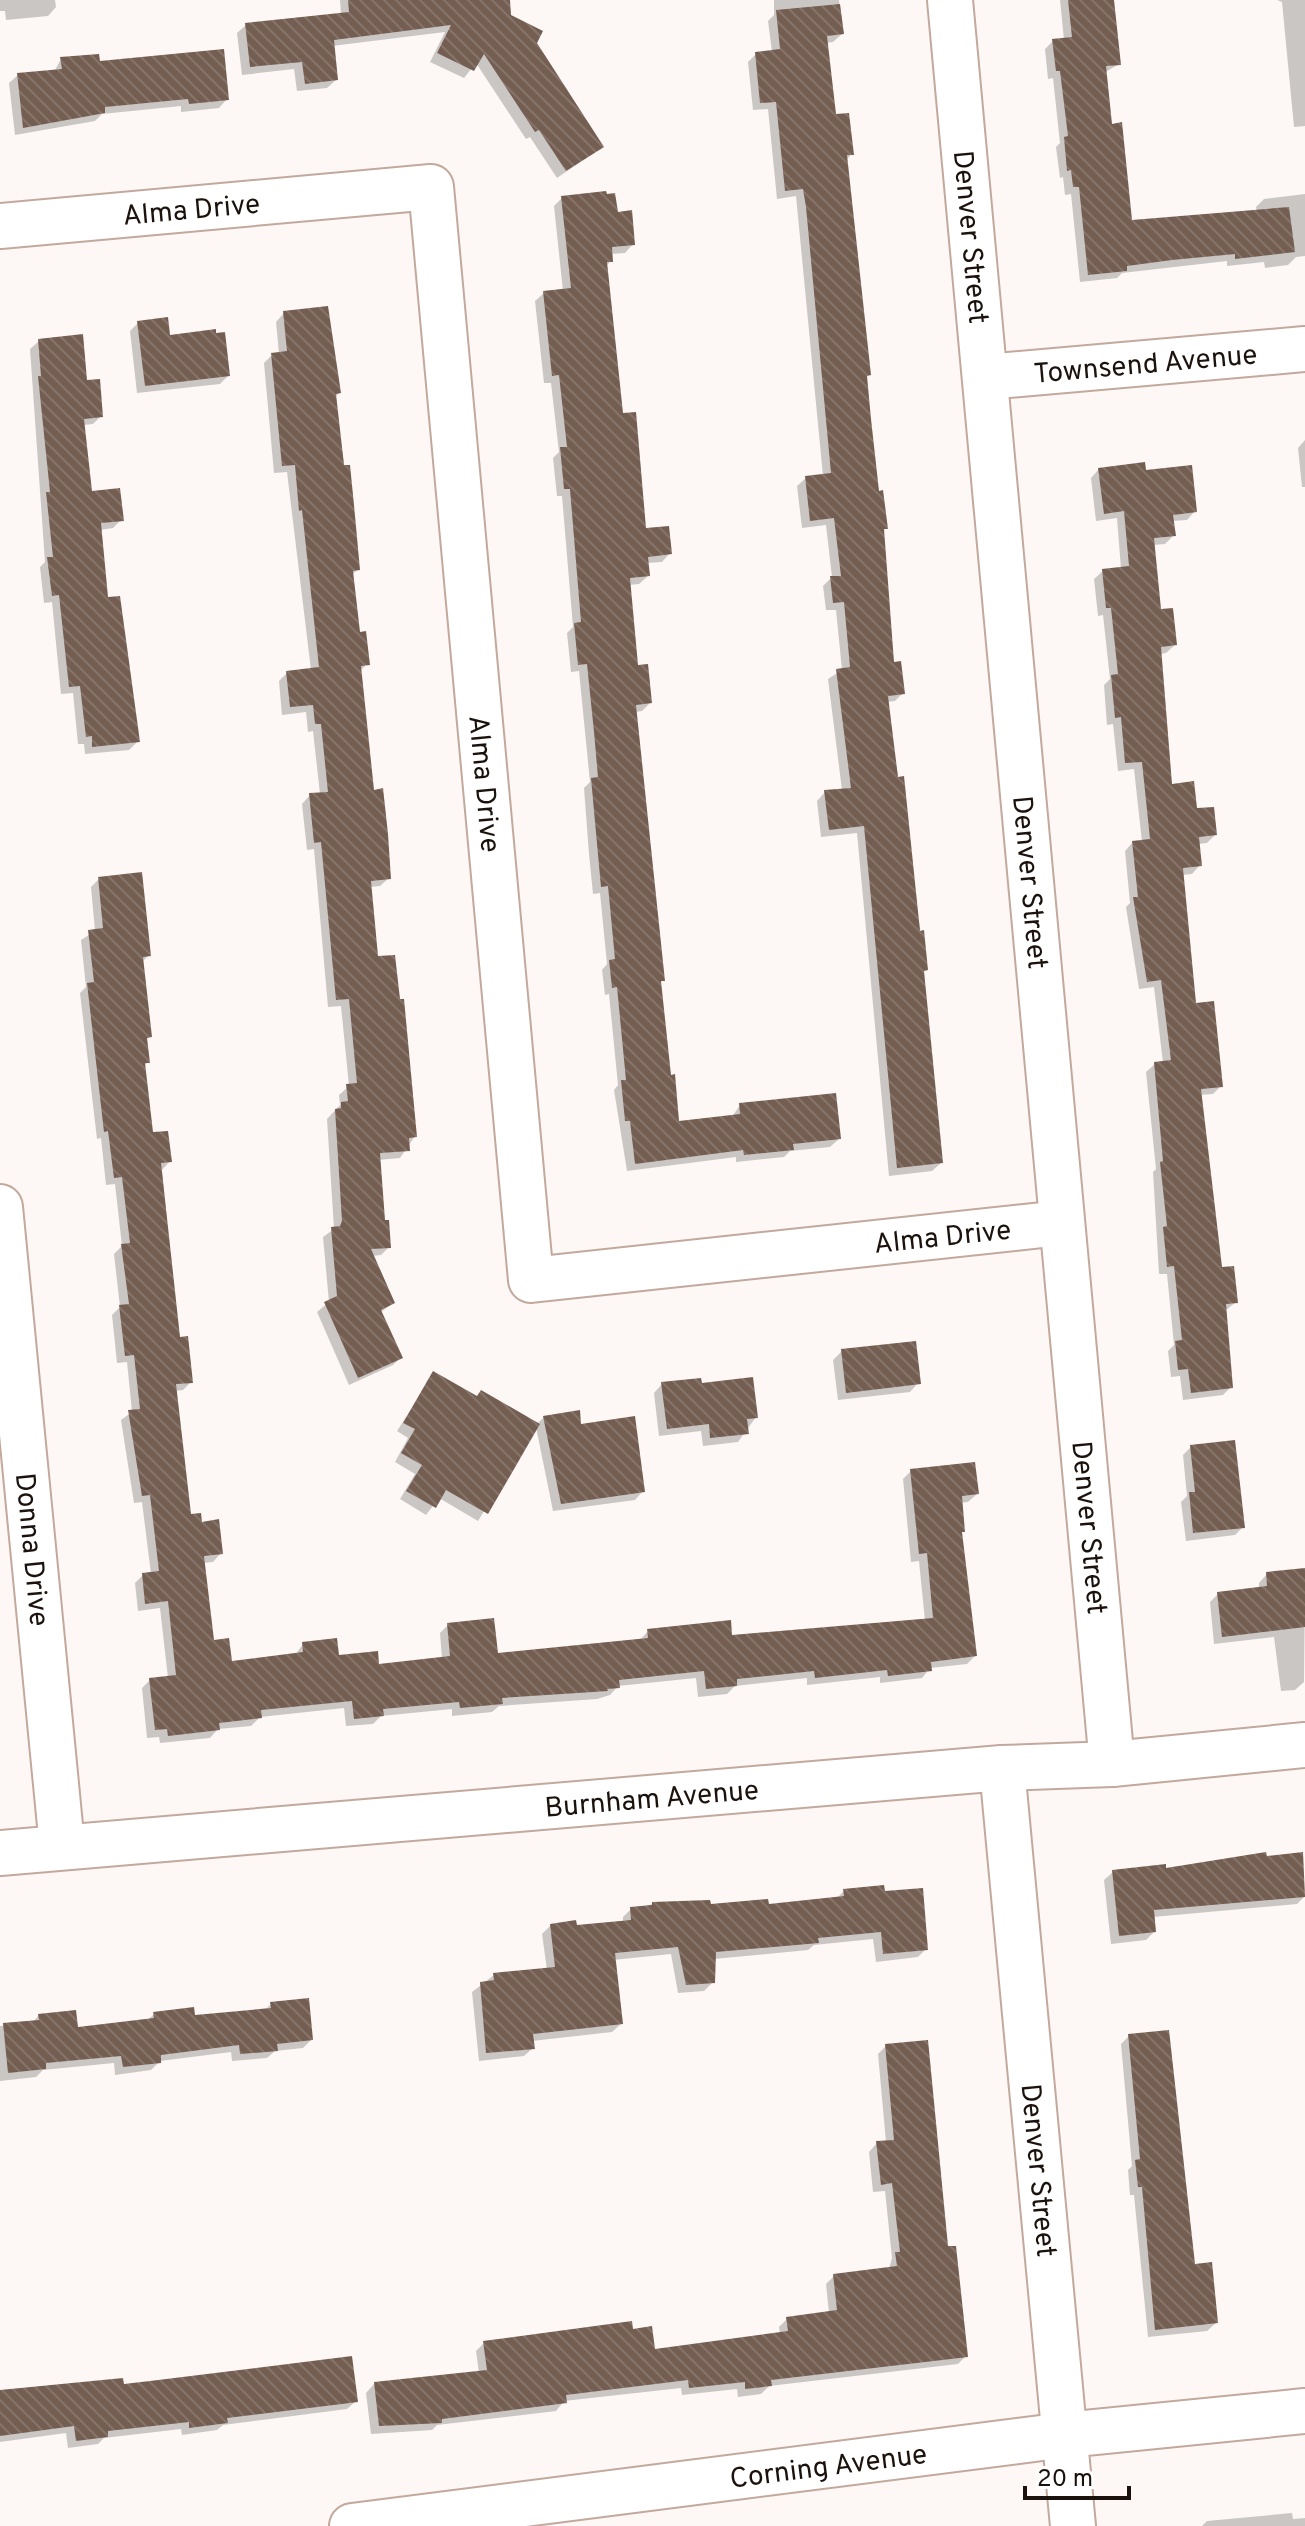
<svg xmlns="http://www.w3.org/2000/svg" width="1305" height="2526" viewBox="0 0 1305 2526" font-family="Overpass,sans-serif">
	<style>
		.shadow { fill: #0003 }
		.building { fill: url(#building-back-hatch) }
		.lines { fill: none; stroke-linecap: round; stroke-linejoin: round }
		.minor-casing { stroke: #c3a99d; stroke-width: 48 }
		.minor { stroke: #fff; stroke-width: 44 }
		.labels { text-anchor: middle; stroke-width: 6; stroke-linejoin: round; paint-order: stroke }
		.street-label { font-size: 28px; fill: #1b120e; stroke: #fff }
	</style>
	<defs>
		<pattern id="building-back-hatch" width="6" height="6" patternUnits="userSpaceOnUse" patternTransform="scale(2)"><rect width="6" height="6" fill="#745d51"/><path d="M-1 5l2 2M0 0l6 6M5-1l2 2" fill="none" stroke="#86746a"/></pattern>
	</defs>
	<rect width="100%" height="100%" fill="#fdf8f5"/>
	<path class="shadow" d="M0,0h55l1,7 -8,9 -42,4 -1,-9h-5z
		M340,0h111l84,43 67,104 -45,31 -27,-41 -4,2 -50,-76 -12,15 -34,-16 15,-30 -113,14 4,34 -9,8 -30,3 -3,-22 -52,6 -5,-42 9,-8 95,-11z
		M774,0h65l3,34 -9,8 -7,1 8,74 18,37 -6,6 23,214 -3,4 11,115 9,35 -4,4 10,132 11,29 -8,8 -8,1 39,267 -4,5 19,189 -9,8 -43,5 -32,-343 -36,4 -4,-36 8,-9 17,-2 -14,-111 14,-9 -6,-60h-10l-3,-24 9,-9 -6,-52 -24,3 -5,-42 9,-8 17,-2 -27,-280 -19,3 -9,-90 -15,1 -5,-48 8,-8 16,-2 -4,-31 6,-6z
		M1060,0h52l7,64 -15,9 6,53 20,96 127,-10 -1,-5 8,-8 41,-5v62l-9,1 -8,8 -23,3 -1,-6 -37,4v-5l-105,12 -5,5 -37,4 -9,-88 -6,1 -2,-18 -3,1 -4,-31 4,-4 -7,-65 -5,1 -3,-30 8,-8 11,-1z
		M1277,0h28v126l-11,1 -12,-125z
		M61,59l37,5 129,35 -8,9 -38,4v-6l-79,8 -7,7 -80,14 -6,-52 9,-8 36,-3z
		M562,198l54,16 17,30 -8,9 -15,1 1,7 -6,6 16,149 23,115 26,22 -8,9 -16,1 2,13 -9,8 -11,1 8,82 14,36 -8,8 -7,1 28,268 -4,3 10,94 8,46 55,-6 8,-12 99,34 -9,8 -40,4 -6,6 -48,5v-5l-109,14 -13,-81 4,-5 -9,-91 -4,1 -3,-25 5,-6 -7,-71 -7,1 -4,-40 -5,-66 6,-6 -11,-111 -8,1 -4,-39 6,-6 -11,-131h-5l-4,-38 6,-6 -8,-69h-7l-9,-82 9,-8 19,-2 -9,-85z
		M284,313l55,80 -4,4 23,172 -6,6 6,59 9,30 -8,8 13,120 17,86 -9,8 -10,1 6,71 39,178 -15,22 -22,2 5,63 6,24 -8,8 -9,1 21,47 -13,10 21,44 -8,8 -44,20 -32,-73 12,-10 -6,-65 11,-8 -7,-110 13,-14 -1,-10 10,-9 -8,-80 -13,1 -14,-158 -7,1 -5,-46 8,-9 10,-1 -7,-63 -5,1 -2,-20 -24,3 -3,-34 8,-8 24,-3 -24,-198 -13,1 -10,-110 8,-8 7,-1 -3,-32z
		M138,323l31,14 59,39 -8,8 -83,9 -7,-62z
		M39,341l47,41 15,34 -8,8 -10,1 7,68 31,27 -8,8 -13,2 6,70 32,141 -9,9 -44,4 -1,-10h-6l-5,-51 -12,1 -9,-92 -8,1 -4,-36 5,-5 -15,-213z
		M1305,440v47h-3l-4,-39z
		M1099,469l45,3 51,39 -8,9 -15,1 2,14 -9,9 -12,1 6,66 16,34 -9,8 -7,1 12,132 44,49 -8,8 -9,1 2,21 -8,9 -10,1 12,130 27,81 -8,8 -13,1 20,175 16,32 -11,9 6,76 -8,8 -40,5 -3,-24 -9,1 -3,-26 6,-6 -7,-71h-8l-6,-102 3,-3 -10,-97 9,-8 8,-1 -9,-76 -15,2 -13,-82 4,-4 -5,-52 8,-9h9l-8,-73 -16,2 -5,-47 -6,1 -3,-40 6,-6 -7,-64 -5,1 -4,-37 9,-8 18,-2 -4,-51 -21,3 -5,-43z
		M99,879l50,76 -7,7 8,74 -5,5 3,21 -4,4 7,69 19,26 -8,9 16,170 13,42 -8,8 -8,1 14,125 11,8 21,29 -8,9 -10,1 10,79 17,21 65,-8 8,-11 34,13 40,9 65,-7 -2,-26 8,-8 48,30 144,-15 8,-9 82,6 195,-16 -6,-60 -8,1 -8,-83 8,-8 66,23 -9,8 -8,1 3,28 -3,3 15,122 -8,8 -37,4 -8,10 -42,5v-6l-73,8v-7l-72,8 -8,8 -29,3 -2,-19 -78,8 -8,9 -13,4 -98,7 -7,6 -40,4v-7l-71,7 -8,8 -27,2 -2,-18 -84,9 -9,9 -33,3 -8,9 -50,5 -1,-6 -12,1 -5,-50 8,-8 18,-2 -8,-70 -22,3 -3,-28 8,-8 8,-1 -9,-72 -8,1 -13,-83 11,-8 -5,-50 -10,1 -5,-48 8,-8 -6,-53 8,-8 -7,-62 -9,1 -5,-47 -4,1 -17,-146 6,-6 -5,-47 14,-9 -4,-44z
		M842,1351l76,32 -8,9 -72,8 -5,-40z
		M434,1374l42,24 61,26 7,-7 36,9 63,65 -8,9 -82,11 -17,-84 -58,94 -39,-23 -13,17 -26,-16 15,-25 -20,-12 13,-24 -11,-7z
		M662,1384l38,1 56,32 -18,25 -35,4 -2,-15 -42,5 -5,-43z
		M1191,1447l52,80 -8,8 -49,6 -5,-39 6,-6 -4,-41z
		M1267,1574l38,12 -1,96 -9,8 -14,1 -7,-54 -60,7 -4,-42 8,-8 41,-5v-6z
		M1301,1855l4,41 -8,8 -144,13 1,15 -8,8 -35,4 -7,-64 9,-8 52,-2z
		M844,1891l82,58 -8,8 -42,5 -3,-23 -59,6 -6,5 -94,9 -1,23 -9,9 -26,2 -7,-39 -58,6 8,64 -9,8 -80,9 1,7 -9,8 -45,5 -7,-69 22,-17 53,-5 -5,-36 9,-9 24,3 48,-6v-5l8,-8 22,-5 114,2 69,-7z
		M271,2004l40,36 -8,8 -28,3 -8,7 -35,3 -1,-9 -71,9 -9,9 -36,5 -1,-12 -71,7 -7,7 -36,4v-55l32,-3 7,-8 37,14 71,-8 7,-7 39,3 71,-6z
		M1129,2036l64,230 23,57 -9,8 -59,6 -14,-142h-4l-2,-25 4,-4 -11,-122z
		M886,2046l80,310 -8,8 -189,22 -8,8 -23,3 -1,-8 -55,6 -1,-7 -117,13 -8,10 -119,14 -5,5 -61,4 -5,-41 8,-9 105,-11 -3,-22 8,-8 147,-12 22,20 127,-17 -1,-7 8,-8 42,-6 -3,-29 8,-8 55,-7 3,-11 -7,-67 -12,1 -4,-40 8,-9 9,-1 -8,-88z
		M122,2386l234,15 -9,8 -124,16 -6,5 -35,5 -1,-6 -77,9 -6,6 -30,4 -2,-15 -66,9v-50z
		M1292,2513l1,6 12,-1v8h-103l5,-5z"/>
	<path class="building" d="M348,0h162l1,15 32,16 -6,12 67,104 -38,24 -27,-41 -4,2 -51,-78 -10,17 -37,-18 14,-28 -117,15 4,40 -33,4 -3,-22 -52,5 -5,-44 104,-11z
		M1068,0h46l7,65 -15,1 6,58 10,-2 10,98 157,-13 6,45 -60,7v-5l-63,6 -45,6v5l-39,4 -9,-88h-6l-2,-17 -4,1 -3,-34 4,-1 -8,-65h-4l-4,-32 20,-2z
		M840,4l4,30 -17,2 9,78 13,-1 5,42h-7l24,220 -4,1 4,43 8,72 4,-1 5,39h-4l10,133 7,-1 4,33 -17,2 10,81 6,-1 16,155 4,-1 4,40 -4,1 19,192 -46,5 -33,-342 -35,4 -5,-40 27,-2 -15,-119 14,-2 -6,-65 -11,1 -3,-27h11l-7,-58 -24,3 -5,-45 26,-3 -25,-266 -3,-18 -18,2 -9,-89 -16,1 -5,-51 25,-3 -4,-39z
		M224,49l5,51 -40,4 -1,-5 -83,8v6l-82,15 -6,-55 45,-4 -2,-12 39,-3 1,7z
		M606,191l1,3 8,-1 3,19 14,-2 3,35 -23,2 1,15h-6l16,151 13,-1 10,116 23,-2 3,28 -24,3 2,19 -20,2 8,87 10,-1 4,39 -16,2 29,276h-4l10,94 4,-1 4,47 61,-7 -1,-11 97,-10 5,46 -48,5 1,6 -50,5 -1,-5 -108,14 -5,-43h-5l-4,-41h5l-9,-93 -5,1 -3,-28 6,-1 -7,-73 -7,1 -10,-109 7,-1 -4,-45 -7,-68 -9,1 -4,-42 7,-1 -11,-133h-6l-4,-42h7l-8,-72 -7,1 -9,-85 28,-3 -10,-92z
		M328,306l13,87 -5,1 8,71h6l4,40 6,65 -7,1 7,61 6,-1 4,34 -9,1 13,124 9,-2 5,46 3,45 -20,2 7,75 17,-1 5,44h4l13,138 -8,1 1,13 -30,2 5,67h4l2,28 -20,1 24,54 -14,7 22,48 -45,20 -34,-76 13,-6 -6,-69 9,-1 2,-5 -7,-112 6,-1v-6l7,-1 -2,-17 11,-1 -8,-84 -13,1 -15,-158 -7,1 -5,-50 19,-1 -7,-68h-6l-2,-19 -23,2 -4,-36 33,-4 -17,-157 -3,1 -4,-46 -13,1 -11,-113 16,-2 -4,-40z
		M168,317l2,18 46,-6v4l9,-1 5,44 -85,10 -8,-65z
		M83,334l4,46 13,-1 3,38 -19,2 8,72 28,-3 4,33 -23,2 7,74 12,-1 20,146 -48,5v-11l-6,1 -6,-51 -11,1 -10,-92 -7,1 -5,-39h6l-7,-65h4l-12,-116h3l-3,-37z
		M1145,462l1,8 46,-5 5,47 -24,3 3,21 -22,2 7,71 12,-1 4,37 -16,2 11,137 22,-3 3,27 17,-1 3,28 -18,2 3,29 -19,2 13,135 18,-2 9,86 -22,2 21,178 12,-1 4,37 -12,1 7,84 -42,5 -3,-24 -10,1 -3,-29 7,-1 -8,-74 -7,1 -4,-40 4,-1 -7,-64 3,-1 -9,-99 17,-2 -10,-80 -14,2 -14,-85h5l-6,-56 18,-2 -8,-77 -17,1 -4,-46 -6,1 -4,-43 7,-1 -7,-66h-5l-4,-39 27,-3 -5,-55 -20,3 -6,-46z
		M142,872l9,84 -8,1 9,80 -5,1 3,25h-5l8,69 15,-1 4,31 -11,1 19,174 8,-1 5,47 -17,1 15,130 10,-1 1,9 17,-3 4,35 -19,2 10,84 15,-2 3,23 71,-9 -1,-10 35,-4 2,17 39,-4 1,13 71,-8 -3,-33 47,-5 4,35 150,-15 -1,-9 84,-9 1,15 201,-17 -6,-65 -8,1 -9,-85 65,-7 4,32 -17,2 3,36h-3l15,124 -46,6 1,9 -44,5 -1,-6 -72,8 -1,-7 -77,8v7l-31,3 -2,-18 -85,9 1,8 -13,1 1,2 -106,7 1,6 -43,4 -1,-6 -76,7 1,7 -30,3 -2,-18 -91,9 1,8 -43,5 1,7 -52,6 -1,-7 -12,1 -6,-52 27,-3 -8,-74 -23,3 -3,-31 17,-2 -9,-76 -8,1 -14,-86 12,-1 -6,-54 -9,1 -6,-51 10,-1 -8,-60 9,-1 -8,-66 -8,1 -6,-47 -4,1 -17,-149 7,-1 -6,-52 15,-2 -5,-51z
		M916,1341l5,43 -75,9 -5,-44z
		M433,1371l44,25 4,-6 59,34 -52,90 -42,-24 -10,18 -30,-17 16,-26 -21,-12 14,-24 -12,-6z
		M753,1377l5,41 -11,1 2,15 -39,4 -1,-14 -42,5 -6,-47 40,-4 1,5z
		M580,1410l1,14 54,-8 10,76 -84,12 -18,-88z
		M1235,1440l10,88 -52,5 -4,-41h6l-5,-47z
		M1305,1568v59l-83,10 -5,-45 50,-6 -1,-14z
		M1266,1852l1,4 36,-4 2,45 -151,13 2,22 -37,4 -7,-66 54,-6v4z
		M884,1885l1,6 38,-3 5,62 -45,4 -2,-22 -63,6 1,5 -103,9 -1,31 -29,2 -8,-38 -63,6 8,71 -90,10 2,15 -49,4 -6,-71 14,-2 -1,-7 62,-6 -5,-43 26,-4 1,5 54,-5 -1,-13 22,-2v-3l58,-2 1,4 57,-5 1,5 75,-8 -1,-7z
		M309,1998l4,42 -36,4 1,7 -38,3 -1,-9 -78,10v8l-38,4 -2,-11 -75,7v6l-38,4 -5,-50 36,-3 -1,-6 38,-4 2,17 76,-9 -1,-6 41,-5 1,8 76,-7 -1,-6z
		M1169,2030l26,234 17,-2 6,61 -63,7 -13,-143h-4l-3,-27 5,-1 -12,-125z
		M928,2040l20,206h8l12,111 -197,23 1,6 -27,3v-7l-56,6 -1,-8 -122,15 1,8 -125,16v4l-63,3 -5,-44 113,-12 -4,-29 149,-20 1,8 19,-3 3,23 133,-18 -2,-14 51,-7 -4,-36 64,-8 -2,-14h5l-8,-69 -11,2 -5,-44 18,-1 -9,-96z
		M352,2356l6,46 -131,16 1,5 -39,5v-6l-81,9v6l-32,4 -2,-15 -74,10v-46l123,-12 1,6 26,-3z"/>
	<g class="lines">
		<g class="minor-casing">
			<g id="minor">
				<path id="s1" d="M950,0l162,1764"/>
				<path id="s2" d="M0,226l431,-39 100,1093 530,-57"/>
				<path id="s3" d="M986,377l319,-28"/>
				<path id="s4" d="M0,1207l62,639"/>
				<path id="s5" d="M1002,1768l71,758"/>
				<path id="s6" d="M0,1853l1002,-85 110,-4 193,-19"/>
				<path id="s7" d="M352,2526l713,-91 240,-24"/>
			</g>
		</g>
		<use href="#minor" class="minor"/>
	</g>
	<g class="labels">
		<g class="street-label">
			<text dy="10" stroke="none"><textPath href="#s2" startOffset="192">Alma Drive</textPath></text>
			<text dy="10" stroke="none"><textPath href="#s1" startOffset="238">Denver Street</textPath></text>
			<text dy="10" stroke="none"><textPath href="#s3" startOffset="160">Townsend Avenue</textPath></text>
			<text dy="10" stroke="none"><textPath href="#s2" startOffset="1032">Alma Drive</textPath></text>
			<text dy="10" stroke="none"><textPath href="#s1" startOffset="886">Denver Street</textPath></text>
			<text dy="10" stroke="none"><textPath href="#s2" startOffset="1944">Alma Drive</textPath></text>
			<text dy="10" stroke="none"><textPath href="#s1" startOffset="1534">Denver Street</textPath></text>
			<text dy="10" stroke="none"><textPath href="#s4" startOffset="344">Donna Drive</textPath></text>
			<text dy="10" stroke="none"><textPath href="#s6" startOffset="654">Burnham Avenue</textPath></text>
			<text dy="10" stroke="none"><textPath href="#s5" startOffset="404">Denver Street</textPath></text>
			<text dy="10" stroke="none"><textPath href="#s7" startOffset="480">Corning Avenue</textPath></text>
		</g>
	</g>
	<path d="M1025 2486v12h104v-12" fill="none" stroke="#1b120e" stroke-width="4"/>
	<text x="1037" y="2486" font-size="24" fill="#1b120e" stroke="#ffffff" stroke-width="6" paint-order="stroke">20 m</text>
</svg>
